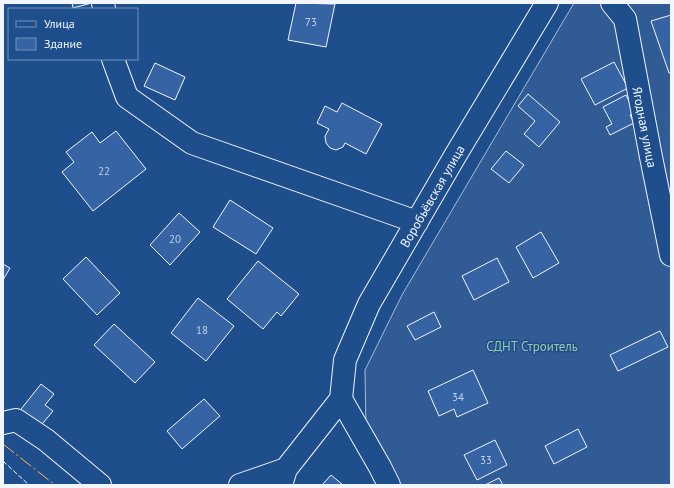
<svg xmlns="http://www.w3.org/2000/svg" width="674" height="488" viewBox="0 0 674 488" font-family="'PT Sans',sans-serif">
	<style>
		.built { fill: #305b95; stroke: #a8bbd7 }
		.building { fill: #3563a3; stroke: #f2f6ff }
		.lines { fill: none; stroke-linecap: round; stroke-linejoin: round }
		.minor-casing { stroke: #f2f6ff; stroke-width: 24 }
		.minor { stroke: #1f4e8c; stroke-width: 22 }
		.fence { stroke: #f2f6ff; stroke-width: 1; stroke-dasharray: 5 2; stroke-linecap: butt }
		.power { stroke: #ffb74d; stroke-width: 1; stroke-dasharray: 14 3 2 3; stroke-linecap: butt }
		.labels { text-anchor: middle; stroke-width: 3; stroke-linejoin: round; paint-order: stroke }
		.number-label { font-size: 11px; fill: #c3d1e8 }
		.street-label { font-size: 13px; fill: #f2f6ff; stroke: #1f4e8c }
		.park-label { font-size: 13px; fill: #97c8a6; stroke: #1f4e8c }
	</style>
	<rect width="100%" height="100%" fill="#1f4e8c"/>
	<path class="built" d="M574,3h97v482h-279l-26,-54 -1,-61 37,-75z"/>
	<path class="building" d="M72,3h20l-19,5z
		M296,3l39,1 -9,43 -38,-7z
		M671,15v58h-2l-18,-52z
		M614,62l14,26 -33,17 -14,-26z
		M155,63l30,14 -10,23 -31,-14z
		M528,94l32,28 -21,25 -15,-13 11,-13 -17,-15z
		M626,95l9,18 -5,2 4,8 -24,12 -4,-8 6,-3 -9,-17z
		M342,103l40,21 -16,30 -21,-11 -2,4 -7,3 -6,-2 -4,-5 -1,-7 4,-7 -12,-6 8,-17 12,6z
		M116,131l30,38 -53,42 -31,-39 12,-10 -8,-10 26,-20 8,11z
		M506,151l18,14 -15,18 -18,-14z
		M230,200l43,28 -17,26 -43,-27z
		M179,213l21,19 -30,33 -20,-20z
		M541,232l18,31 -26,15 -17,-31z
		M86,257l34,36 -23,22 -34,-36z
		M497,258l12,24 -35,18 -12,-24z
		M258,261l41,33 -18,22 -4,-4 -14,17 -36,-30z
		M3,264l7,4 -7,12z
		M198,298l36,28 -28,35 -35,-28z
		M434,312l7,15 -26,13 -8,-14z
		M114,324l41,38 -20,21 -41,-38z
		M660,331l8,16 -50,24 -8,-16z
		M473,370l15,33 -31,14 -3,-8 -15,7 -11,-25z
		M41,384l13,10 -9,11 8,6 -15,18 -20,-16z
		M204,399l16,17 -38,33 -15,-18z
		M578,429l9,18 -33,17 -9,-18z
		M495,440l12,25 -30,15 -13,-25z
		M331,475l12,10h-21z
		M499,478l4,7h-18z"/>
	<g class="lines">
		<g class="minor-casing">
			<path id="minor" d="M103,3l1,6
				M612,3l13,16 26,138 20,98
				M113,59l14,38 65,46 225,79
				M341,399l4,-39 24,-56 86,-148 92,-153
				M341,399l39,68 9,18
				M3,423l13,-3 30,20 54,45
				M240,485l46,-16
				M281,485l5,-16 55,-70"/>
		</g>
		<use href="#minor" class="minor"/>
		<path class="fence" d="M3,461l26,24"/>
		<path class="power" d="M3,444l52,41"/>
	</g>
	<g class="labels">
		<g class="number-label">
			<text x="311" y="26">73</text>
			<text x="104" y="175">22</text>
			<text x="175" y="243">20</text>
			<text x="202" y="334">18</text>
			<text x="458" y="401">34</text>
			<text x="486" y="464">33</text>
		</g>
		<g class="street-label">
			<text transform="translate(645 127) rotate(79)" y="5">Ягодная улица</text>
			<text transform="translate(432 196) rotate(-60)" y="5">Воробьёвская улица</text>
		</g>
		<g class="park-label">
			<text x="532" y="351">СДНТ Строитель</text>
		</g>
	</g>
	<rect width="674" height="488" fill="none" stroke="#f2f6ff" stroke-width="8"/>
	<rect x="8" y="8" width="130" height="52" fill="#1f4e8c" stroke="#7391ba"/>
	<rect x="16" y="21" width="20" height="6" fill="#1f4e8c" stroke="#7391ba"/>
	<text x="44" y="28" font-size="12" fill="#f2f6ff">Улица</text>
	<rect x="16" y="38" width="20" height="12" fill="#3563a3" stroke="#7391ba"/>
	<text x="44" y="48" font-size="12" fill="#f2f6ff">Здание</text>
</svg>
